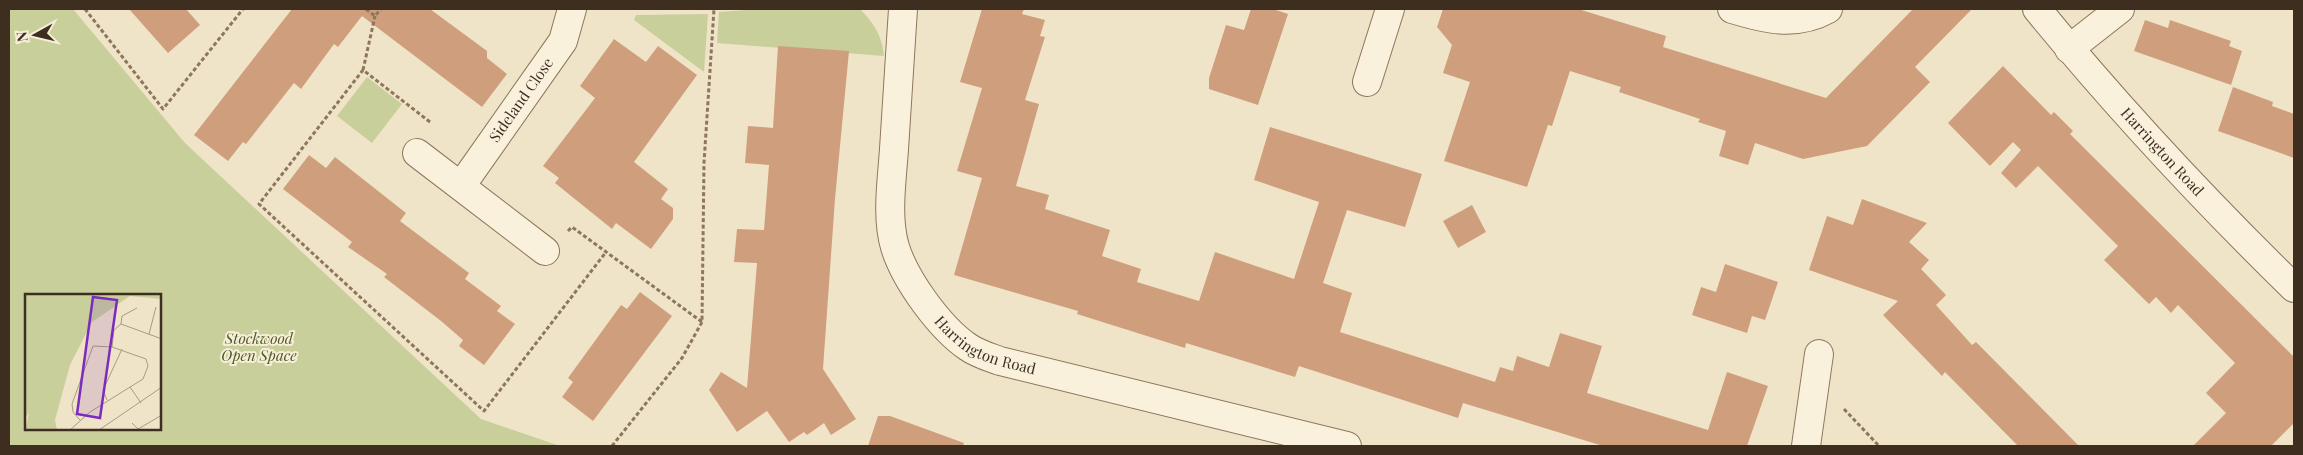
<svg xmlns="http://www.w3.org/2000/svg" width="2303" height="455" viewBox="0 0 2303 455" font-family="'Playfair Display',serif">
	<style>
		.green { fill: #c9cf9b; fill-rule: evenodd }
		.building { fill: #cf9f7d }
		.lines { fill: none; stroke-linecap: round; stroke-linejoin: round }
		.minor-casing { stroke: #8d765c; stroke-width: 30 }
		.path { stroke: #8d765c; stroke-width: 3; stroke-dasharray: 4 2.5; stroke-linecap: butt }
		.minor { stroke: #faf1dc; stroke-width: 28 }
		.labels { text-anchor: middle; stroke-width: 4; stroke-linejoin: round; paint-order: stroke }
		.street-label { font-size: 15px; fill: #3d2e20; stroke: #f7eed8 }
		.park-label { font-size: 15px; font-style: italic; fill: #4d5a26; stroke: #f7eed8 }
		.inset-road { fill: none; stroke: #a89b85; stroke-width: 1 }
		.view { fill: #7b2cbf; fill-opacity: 0.15; stroke: #7b2cbf; stroke-width: 2.5 }
		.inset-edge { fill: none; stroke: #3d2e20; stroke-width: 2.5 }
	</style>
	<rect width="100%" height="100%" fill="#f0e4c8"/>
	<path class="green" d="M9,9h64l112,134 296,276 79,27h-551zM26,295h134v134h-134z
		M760,9h100c14,14 22,27 24,47l-167,-13 2,-31z
		M708,14l-4,58 -70,-52 2,-5z
		M367,77l35,27 -30,39 -35,-27z"/>
	<path class="building" d="M129,9h57l14,16 -32,28z
		M292,9h138l57,42v7l20,16 -25,33 -120,-91 -24,31 -4,-3 -33,45 -7,-6 -48,61 -3,-2 -15,19 -34,-26z
		M982,9h42l-2,5 23,6 -5,16 5,1 -20,63 14,4 -23,82 33,9 -4,14 65,21 -8,26 39,13 -4,13 62,19 16,-49 79,27 25,-77 -65,-22 16,-53 152,47 -17,53 -58,-17 -24,73 29,10 -12,39 155,50 5,-15 13,4 4,-15 32,11 11,-34 42,13 -15,47 121,37 19,-58 41,14 -21,60h-144l-140,-43 -5,15 -159,-52 -4,11 -109,-34 -1,5 -108,-34 1,-3 -124,-36 28,-97 -25,-7 25,-83 -22,-6z
		M1251,9h22l15,5 -30,91 -49,-16v-11l17,-53 18,5z
		M1443,9h135l88,27 -3,11 163,51 87,-89h59l-57,58 15,15 -63,64 -64,13 -48,-16 -7,22 -29,-9 7,-25 -28,-9 2,-3 -81,-27 2,-5 -51,-16 -18,55 -4,-1 -21,62 -83,-26 26,-79 -27,-9 9,-28 -15,-18z
		M2145,20l23,8 2,-8 61,21 -2,5 13,5 -11,34 -97,-34z
		M614,39l32,23 12,-16 39,29 -63,87 34,27 -7,10 12,9v11l-22,30 -35,-26 -4,6 -57,-46 4,-5 -16,-12 52,-68 -15,-12z
		M778,46l71,5 -14,148 -12,170 33,50 -25,16 -7,-12 -17,12 -3,-3 -15,10 -22,-31 -30,21 -28,-42 12,-18 26,16 10,-125 -23,-1 3,-33 27,1 5,-65 -24,-2 3,-37 25,2z
		M2003,66l48,49 3,-3 19,19 -3,3 224,223v66l-23,23h-78l33,-33 -20,-20 29,-30 -57,-58 -7,8 -15,-16 -7,7 -45,-44 14,-14 -80,-80 -22,22 -15,-15 20,-23 -8,-8 -23,24 -42,-43z
		M2233,87l40,15 -1,4 22,8v44l-76,-27z
		M309,155l17,13 9,-11 71,56 -6,8 69,52 -4,6 36,27 -4,5 18,13 -31,41 -25,-19 4,-6 -22,-19 -57,-44 3,-3 -39,-27 4,-5 -69,-53z
		M1862,199l65,24 -18,19 20,18 -8,9 25,26 -10,10 36,40 4,-3 103,104h-61l-73,-74 -3,4 -59,-61 15,-14 -89,-31 18,-54 26,9z
		M1472,205l14,27 -28,16 -15,-27z
		M1725,264l53,18 -13,38 -13,-4 -5,17 -55,-18 9,-28 15,5z
		M640,292l32,24 -79,105 -31,-24 11,-15 -5,-4 53,-73 6,4z
		M878,416h12l74,27 -1,3h-95z"/>
	<g class="lines">
		<g class="minor-casing">
			<g id="minor">
				<path id="s1" d="M903,9c-3,47 -6,93 -9,140 -2,31 -8,68 1,98 10,33 45,81 73,100 10,7 21,10 32,14l347,85"/>
				<path d="M1732,9c33,10 64,18 96,0"/>
				<path id="s2" d="M2037,9c81,99 166,190 257,279"/>
				<path d="M2069,49l51,-40"/>
				<path d="M1367,82l23,-73"/>
				<path d="M417,153l128,98"/>
				<path id="s3" d="M461,186l102,-145 9,-32"/>
				<path d="M1806,446l13,-92"/>
			</g>
		</g>
		<path class="path" d="M85,9l78,100 80,-100
			M366,9l9,7 6,-7
			M363,70l12,-54
			M430,122l-67,-52 -104,134 225,207 122,-159
			M568,231l4,-4 130,95
			M1844,409l35,37
			M612,446l70,-88 20,-36 2,-159 10,-154"/>
		<use href="#minor" class="minor"/>
	</g>
	<g class="labels">
		<g class="street-label">
			<text dy="5" stroke="none"><textPath href="#s3" startOffset="105">Sideland Close</textPath></text>
			<text dy="5" stroke="none"><textPath href="#s2" startOffset="190">Harrington Road</textPath></text>
			<text dy="5" stroke="none"><textPath href="#s1" startOffset="379">Harrington Road</textPath></text>
		</g>
		<g class="park-label">
			<text x="259" y="344">Stockwood<tspan x="259" dy="17">Open Space</tspan></text>
		</g>
	</g>
	<g transform="translate(25 294)">
		<rect width="136" height="136" fill="#f0e4c8"/>
		<path d="M0,0h136v5l-31,-3 -38,26 -22,43 -15,55 2,10h-32l4,-17 -4,5z" fill="#c9cf9b"/>
		<path class="inset-road" d="M96,30l1,-8 15,-8M124,40l7,-27M87,53l2,-17 7,-6 41,15M105,93l11,16M82,106l-4,-10 19,-41M107,129l6,6 24,-14M45,136l20,-18 53,-33 5,-13 -2,-7 -34,-12 -19,-1 -21,58 1,8 7,8M74,136l63,-43"/>
		<path class="view" d="M68,3l24,3 -17,118 -23,-4z"/>
		<rect width="136" height="136" class="inset-edge"/>
	</g>
	<rect width="2303" height="455" fill="none" stroke="#3d2e20" stroke-width="20"/>
	<g transform="translate(35 35) rotate(262)" stroke="#f7eed8" stroke-width="4" paint-order="stroke">
	<path d="M0-4L9 19L0 12L-9 19Z" fill="#3d2e20"/>
	<text y="-8" font-size="14" font-weight="bold" text-anchor="middle" fill="#3d2e20">N</text>
	</g>
</svg>
